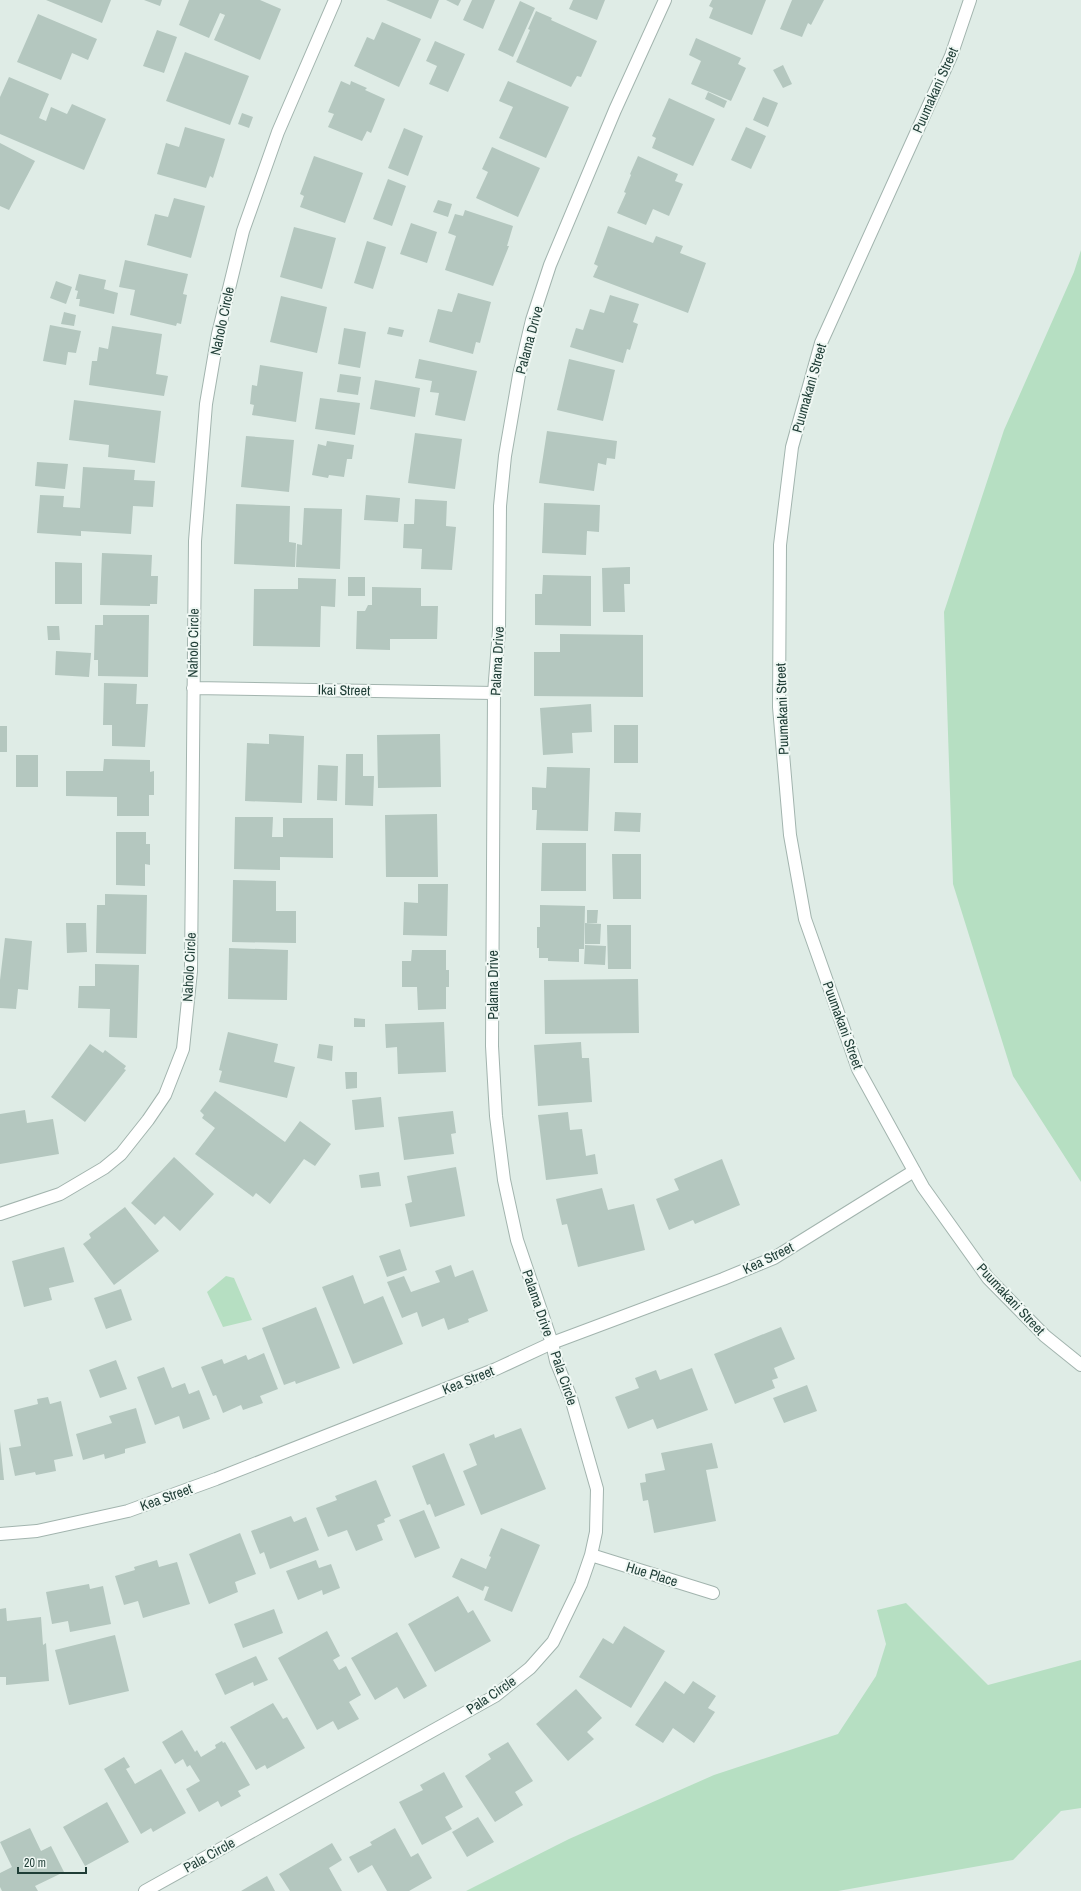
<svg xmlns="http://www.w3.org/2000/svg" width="1081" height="1891" viewBox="0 0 1081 1891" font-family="'Archivo Narrow',sans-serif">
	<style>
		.green { fill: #b6dfc2 }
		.building { fill: #b4c7bf }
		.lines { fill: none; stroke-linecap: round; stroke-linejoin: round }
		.minor-casing { stroke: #a2b4ae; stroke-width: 14 }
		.tertiary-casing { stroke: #a2b4ae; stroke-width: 14 }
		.minor { stroke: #fff; stroke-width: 12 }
		.tertiary { stroke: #fff; stroke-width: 12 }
		.labels { text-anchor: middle; stroke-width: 4; stroke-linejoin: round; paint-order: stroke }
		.street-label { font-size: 14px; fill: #1f3d36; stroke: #f0f8f4 }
	</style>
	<rect width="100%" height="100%" fill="#dfece6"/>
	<path class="green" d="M1081,250v932l-68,-106 -60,-192 -9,-272 60,-182 70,-158z
		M226,1276l8,2 18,42 -29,7 -16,-35z
		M906,1603l82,82 93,-25v148l-20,3 -48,49 -175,31h-372l103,-52 145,-64 124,-41 38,-58 10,-32 -9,-34z"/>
	<path class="building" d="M46,0h65l-9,23z
		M144,0h18l-2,6z
		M189,0h71l21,9 -21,51 -46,-20 11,-25 -5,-2 -11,25 -30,-13z
		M386,0h53l-8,19z
		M446,0h15l-3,6z
		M472,0h23l-12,29 -20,-9z
		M573,0h32l-8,20 -28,-11z
		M712,0h54l-14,35 -43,-17 4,-10 -4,-2z
		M792,0h32l-13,25 -3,-2 -6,14 -22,-8z
		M520,1l15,7 -22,49 -15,-7z
		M536,11l16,7 -1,2 46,21 -16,36 -4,-1 -6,11 -55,-25 14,-32 -2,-1z
		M38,14l59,25 -9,21 -16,-7 -11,27 -44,-18z
		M382,22l39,17 -22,48 -45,-21 13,-29 7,3z
		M157,30l20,7 -13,36 -21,-7z
		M696,38l45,20 -3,6 8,4 -15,33 -40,-17 10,-23 -12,-6z
		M435,41l30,13 -17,38 -19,-8 8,-18 -11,-5z
		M185,52l64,24 -19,49 -64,-24z
		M783,65l9,19 -9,4 -10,-18z
		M9,77l40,17 -10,24 7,3 5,-14 16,7 5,-10 34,15 -22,51 -84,-36v-37z
		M341,81l9,4 1,-4 16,7 -2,2 20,9 -14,34 -4,-2 -5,10 -34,-14 6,-13 -6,-2z
		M508,81l61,26 -23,51 -47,-20 14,-31 -14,-6z
		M708,92l19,9 -3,7 -19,-9z
		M763,97l15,6 -10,24 -15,-7z
		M669,98l46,21 -22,47 -41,-18 4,-10 -4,-2z
		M242,113l11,4 -4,11 -11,-4z
		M185,127l40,12 -12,39 -3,-2 -4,12 -49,-14 9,-31 13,4z
		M746,127l20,9 -15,33 -20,-9z
		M404,128l19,8 -15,40 -20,-8z
		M0,143l35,18 -26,49 -9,-4z
		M492,147l48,21 -22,49 -42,-19 12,-26 -6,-3z
		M314,156l49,17 -18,50 -45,-16 4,-11 -4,-2z
		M638,156l40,18 -3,7 8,3 -14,32 -16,-7 -7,16 -29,-12 9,-20 -2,-1 7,-17 -1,-1z
		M388,179l18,7 -14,40 -19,-7z
		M174,198l31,8 -14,52 -44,-13 8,-31 13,3z
		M438,200l14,4 -4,13 -15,-5z
		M465,210l48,16 -6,20h2l-16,40 -48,-16 11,-34 -8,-3 7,-19 8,2z
		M411,223l26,9 -10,31 -27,-9z
		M608,226l45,17 3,-7 27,10 -3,7 26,10 -18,50 -95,-36 5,-11 -4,-2z
		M294,227l42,11 -14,51 -42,-12z
		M367,241l19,6 -13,42 -19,-6z
		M125,260l63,14 -5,20 4,1 -6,29 -4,-1 -1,3 -46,-11 5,-25 -16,-3z
		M79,274l27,6 -2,9 14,4 -4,21 -35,-8 1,-7h-4l2,-8 -3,-1z
		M56,281l16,6 -6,17 -16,-6z
		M458,293l33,9 -11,41 -4,-1 -3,12 -44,-12 9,-33 14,3z
		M610,295l29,9 -6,18 5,2 -8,26 -3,-1 -4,14 -53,-16 6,-19 7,2 7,-21 14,4z
		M281,296l46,11 -10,46 -47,-11z
		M64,312l12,3 -2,11 -13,-2z
		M50,325l31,6 -5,22 -8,-1 -2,13 -23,-4z
		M112,326l50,8 -6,40 12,2 -4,20 -75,-11 3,-24h5l2,-14 9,2z
		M389,327l15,3 -2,7 -15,-3z
		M344,328l22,4 -6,36 -22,-4z
		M419,359l58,12 -12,50 -30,-6 4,-22 -9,-1 2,-11 -17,-3z
		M569,359l46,11 -12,51 -46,-11z
		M260,365l43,7 -7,50 -44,-7 2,-10 -4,-1 2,-19 5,1z
		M340,374l21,3 -3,18 -21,-3z
		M375,380l45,8 -5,29 -45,-8z
		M320,398l40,5 -5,32 -40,-6z
		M74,400l87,11 -6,52 -47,-6 1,-12 -40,-5z
		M547,431l70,10 -2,18 -8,-1 -1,7 -8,-2 -4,28 -55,-8z
		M415,433l47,6 -7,50 -47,-6z
		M246,436l48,4 -5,52 -48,-5z
		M327,441l27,4 -2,14h-5l-3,18 -15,-2 -1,3 -16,-3 6,-31 8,2z
		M37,462l31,2 -3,25 -30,-3z
		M83,467l52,3 -1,10 21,1 -2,26 -20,-1 -2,28 -50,-3v5l-44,-3 3,-38 24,1 -1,11 17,1z
		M366,495l34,3 -2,24 -34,-2z
		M415,499l32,2 -1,25 10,1 -4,43 -31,-1 1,-20 -19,-1 1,-24h10z
		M544,503l56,2 -1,27 -12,-1 -1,24 -44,-2z
		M236,504l54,2 -1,36 7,1 -1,24 -61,-3z
		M304,508l38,1 -2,60 -44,-2 1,-23 5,1z
		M102,553l50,2 -1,21h7l-1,28h-7v2l-50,-1z
		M55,562l27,1v41h-27z
		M630,567v17h-6l1,28h-22l-1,-44z
		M543,575l48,1v50l-56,-1v-31h7z
		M348,577h17v19h-17z
		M298,578l38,1 -1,28 -14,-1 -1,41 -67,-1 1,-57h44z
		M372,587l49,1v18h17l-1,33h-47v11l-34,-1 1,-38h8l3,-6h4z
		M103,615h46l-1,62 -50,-1v-16h-4l1,-35h8z
		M47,626h12l1,14h-12z
		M560,634l83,1v62l-109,-1v-44h26z
		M56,651l35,2 -2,24 -34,-2z
		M104,683l33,1 -1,20h12l-3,43 -33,-1v-21h-9z
		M591,704l1,28 -20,1 1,20 -30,2 -3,-47z
		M614,725h24v38h-24z
		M0,726h7v26h-7z
		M269,734l35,2 -2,67 -57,-2 2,-58 22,1z
		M440,734l1,53 -63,1 -1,-53z
		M346,754h17v22h11l-1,30 -28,-1z
		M16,755h22v32h-22z
		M104,759l46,1v12l4,-1v24h-5v21h-32v-19l-51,-1v-25h37z
		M318,765l20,1 -1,35 -20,-1z
		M547,767l43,1 -2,63 -52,-1 1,-20h-5v-23l14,1z
		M615,812l26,1 -1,19 -26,-1z
		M437,814l1,63h-52l-1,-62z
		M235,817h38l-1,20h11v-19h50v40l-53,-1v13l-46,-1z
		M116,832h30v12h4v21l-5,-1v22l-29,-1z
		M542,843h44v48h-45z
		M612,854h29v45h-28z
		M233,880l43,1v30h20v32l-64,-1z
		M418,884h30l-1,52 -44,-1 1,-33 14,1z
		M105,894l42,1 -1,59 -50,-1 1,-48h8z
		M540,905l45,1 -1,43h-5v13l-31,-1v-3h-9v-10h-2v-21h3z
		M587,910h11l-1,13h-10z
		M66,923h20l1,29 -20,1z
		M585,923l16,1 -1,20h-15z
		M607,925h24v44h-23z
		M5,938l27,3 -4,49 -10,-1 -2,20 -16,-1v-28z
		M585,945l21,1 -1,19 -21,-1z
		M229,948l59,2 -1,50 -59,-1z
		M412,950h34v20h3v17h-3v22l-28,1 -1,-23h-15v-26h9z
		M95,964l44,1 -2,73 -28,-1 1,-28 -32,-1 1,-22h16z
		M638,979l1,54 -94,1 -1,-54z
		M354,1018l11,1v8h-11z
		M444,1022l2,50 -48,2 -1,-27 -11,1 -1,-24z
		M228,1032l50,12 -4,18 21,5 -8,31 -68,-16 3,-11 -3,-1z
		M581,1042l1,16h7l3,44 -54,4 -4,-61z
		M90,1044l13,9 2,-3 21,16 -2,3 2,1 -41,52 -34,-25z
		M319,1044l14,2 -1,15 -15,-3z
		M345,1072h12v16l-11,1z
		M215,1091l70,51 15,-21 31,23 -16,22 -11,-7 -34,45 -14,-11 -3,4 -58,-43 20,-26 -13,-10 2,-3 -4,-4z
		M381,1097l3,30 -29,3 -3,-30z
		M25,1110l2,13 26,-4 6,35 -59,10v-50z
		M453,1111l3,22 -5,1 3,20 -50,6 -6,-43z
		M568,1112l2,18 12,-1 4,27 9,-2 3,20 -52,6 -8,-65z
		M174,1157l40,37 -34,37 -16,-15 -9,9 -24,-22z
		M722,1159l18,46 -45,19 -2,-4 -24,10 -13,-31 23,-9 -5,-11z
		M456,1167l9,49 -55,11 -5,-23 7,-2 -5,-26z
		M379,1172l2,14 -20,2 -2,-13z
		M602,1188l6,22 26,-6 11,46 -67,17 -11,-43 -5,1 -6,-26z
		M125,1207l34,44 -45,34 -31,-41 8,-6 -2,-4z
		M64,1247l10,35 -25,6 3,12 -28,7 -12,-46z
		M400,1249l7,21 -20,7 -8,-21z
		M451,1265l4,12 18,-7 15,41 -20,8 1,3 -21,8 -4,-12 -22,9 -5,-15 -15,6 -15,-36 17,-6 7,16 29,-10 -5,-11z
		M353,1275l11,29 19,-8 20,48 -50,20 -31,-77z
		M121,1289l11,31 -26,9 -12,-31z
		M316,1307l24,61 -44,16 -1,-3 -11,4 -22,-57z
		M781,1327l14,32 -21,9 4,10 -6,2 3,8 -40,16 -21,-50z
		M264,1353l14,36 -18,7 3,7 -20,7 -2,-5 -18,8 -7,-18 -3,1 -12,-29 21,-8 2,5 22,-9 2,5z
		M116,1360l11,29 -27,9 -11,-28z
		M164,1367l8,21 13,-5 4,11 10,-4 11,29 -27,10 -4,-13 -24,9 -18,-48z
		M692,1368l16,42 -51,19 -4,-10 -25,10 -13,-32 24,-9 -4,-10 21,-8 4,10z
		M807,1385l10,26 -33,12 -11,-25z
		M48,1397l2,7 11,-3 12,55 -19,4 2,11 -20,4 -1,-3 -20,4 -6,-28 12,-2 -7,-36 24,-6 -1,-5z
		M136,1408l10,35 -21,6v4l-20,6 -1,-5 -21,6 -7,-26 36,-11 -3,-7z
		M521,1428l25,61 -65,26 -18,-44 14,-6 -8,-21 25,-10 1,4z
		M0,1441l4,39h-4z
		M712,1443l6,25 -12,2 10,51 -62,12 -6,-33 -5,1 -3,-18 6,-1 -1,-8 20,-4 -4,-17z
		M444,1453l21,52 -30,12 -5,-13 -3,1 -15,-39z
		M376,1480l15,36 -7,3 1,3 -8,3 6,15 -27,11 -9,-21 -19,7 -12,-29 21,-8 -2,-4z
		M424,1510l16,38 -25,10 -16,-38z
		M291,1516l3,6 12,-5 13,33 -49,19 -6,-17 -4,2 -9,-23z
		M501,1528l39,17 -28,67 -28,-12 5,-13 -4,-1 -2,5 -31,-14 9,-19 25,11 5,-12 -2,-1z
		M240,1533l16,41 -21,8 3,10 -29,12 -20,-50z
		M157,1560l2,7 18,-5 13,42 -47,14 -5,-17 -14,4 -9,-29 20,-6 -1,-3z
		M316,1560l3,8 12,-4 9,24 -17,7 -1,-5 -24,10 -12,-29z
		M89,1584l1,5 13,-3 8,38 -41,8 -2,-11 -16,3 -6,-32z
		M458,1596l10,17 5,-3 18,31 -56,31 -27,-48z
		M6,1608l1,13 34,-4 2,28 3,-2 3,38 -43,4v-8h-6v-68z
		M274,1609l9,24 -40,15 -9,-24z
		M624,1626l41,25 -34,57 -52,-31 24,-39 10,6z
		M327,1631l13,25 -7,4 6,10 7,-4 15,29 -12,7 10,17 -21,11 -5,-9 -16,9 -39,-72z
		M397,1632l30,54 -23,13 -7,-12 -22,13 -24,-42z
		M115,1635l14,56 -60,14 -14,-55z
		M256,1656l12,24 -14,6 -1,-4 -28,13 -10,-21z
		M665,1681l19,13 9,-13 23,15 -8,12 7,4 -21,31 -21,-15 -10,15 -28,-18z
		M576,1689l26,29 -15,14 7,7 -26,22 -32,-37z
		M273,1703l10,16 4,-2 18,31 -38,21 -2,-4 -9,5 -26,-43z
		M182,1730l13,22 2,-2 4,7 15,-9 -1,-3 7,-4 1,2 2,-1 25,43 -12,6 3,5 -20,11 -3,-6 -19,11 -13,-23 14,-8 -10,-16 -3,2 -4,-8 -8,5 -13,-22z
		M508,1742l25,39 -18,11 8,13 -28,17 -30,-46 26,-17 -3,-5z
		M124,1757l6,10 -4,2 9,15 26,-15 25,44 -33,19 -2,-4 -10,6 -37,-65z
		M444,1772l19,35 -18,10 7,12 -30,16 -23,-43 24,-12 -3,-5z
		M107,1802l22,40 -44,24 -22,-39z
		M478,1817l16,25 -27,15 -15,-25z
		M30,1828l11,23 10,-5 13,26 -29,14 3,5h-36l-2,-4v-14l12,-6 -12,-25z
		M395,1828l16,29 7,-4 14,25 -23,13h-22l-15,-26 -14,8 -9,-16 23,-12 -2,-3 2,-1z
		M332,1843l10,17 -13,8 13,23h-52l-11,-17z
		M267,1876l8,15h-34z"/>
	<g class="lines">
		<g class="minor-casing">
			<path id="minor" d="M970,0l-19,56 -130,287 -29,104 -12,98 -1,162 11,128 15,84 53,150 65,118 65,91 57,58 36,29
				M193,688l301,5
				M0,1214l60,-20 44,-26 17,-14 27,-34 17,-25 18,-46 8,-78 4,-430 11,-137 12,-70 25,-103 35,-99 57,-132
				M591,1555l122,38
				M145,1891l350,-195 35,-28 23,-26 28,-58 10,-29 5,-23 1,-43 -26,-91 -15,-37 -4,-18 -35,-103 -13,-60 -8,-64 -4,-70 2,-353 5,-63 1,-124 5,-50 14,-81 13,-55 18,-55 65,-155 50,-110"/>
		</g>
		<g class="tertiary-casing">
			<path id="tertiary" d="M0,1534l37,-3 91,-20 88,-32 280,-110 56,-26 171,-64 51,-21 140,-87"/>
		</g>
		<use href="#minor" class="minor"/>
		<use href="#tertiary" class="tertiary"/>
	</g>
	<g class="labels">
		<g class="street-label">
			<text transform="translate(935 90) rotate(-66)" y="5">Puumakani Street</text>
			<text transform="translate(222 321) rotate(-78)" y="5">Naholo Circle</text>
			<text transform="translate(529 340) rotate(-75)" y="5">Palama Drive</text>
			<text transform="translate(809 388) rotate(-74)" y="5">Puumakani Street</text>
			<text transform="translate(193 643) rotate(-89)" y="5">Naholo Circle</text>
			<text transform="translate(497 661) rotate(-87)" y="5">Palama Drive</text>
			<text transform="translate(344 690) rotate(1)" y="5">Ikai Street</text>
			<text transform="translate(782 709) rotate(-92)" y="5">Puumakani Street</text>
			<text transform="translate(189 967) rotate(-87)" y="5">Naholo Circle</text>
			<text transform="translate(493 985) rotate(-90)" y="5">Palama Drive</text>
			<text transform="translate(843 1025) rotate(70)" y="5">Puumakani Street</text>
			<text transform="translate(768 1258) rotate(-26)" y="5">Kea Street</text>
			<text transform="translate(1011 1299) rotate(47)" y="5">Puumakani Street</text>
			<text transform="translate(538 1303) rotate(71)" y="5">Palama Drive</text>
			<text transform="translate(564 1378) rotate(71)" y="5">Pala Circle</text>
			<text transform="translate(468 1380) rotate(-22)" y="5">Kea Street</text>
			<text transform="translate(166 1497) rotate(-20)" y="5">Kea Street</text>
			<text transform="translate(652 1574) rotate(17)" y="5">Hue Place</text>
			<text transform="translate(491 1695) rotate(-34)" y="5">Pala Circle</text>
			<text transform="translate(209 1855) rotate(-29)" y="5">Pala Circle</text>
		</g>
	</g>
	<path d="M18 1867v6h68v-6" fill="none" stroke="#1f3d36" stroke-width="2"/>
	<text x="24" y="1867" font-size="12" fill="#1f3d36" stroke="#f0f8f4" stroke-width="3" paint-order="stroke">20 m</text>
</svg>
